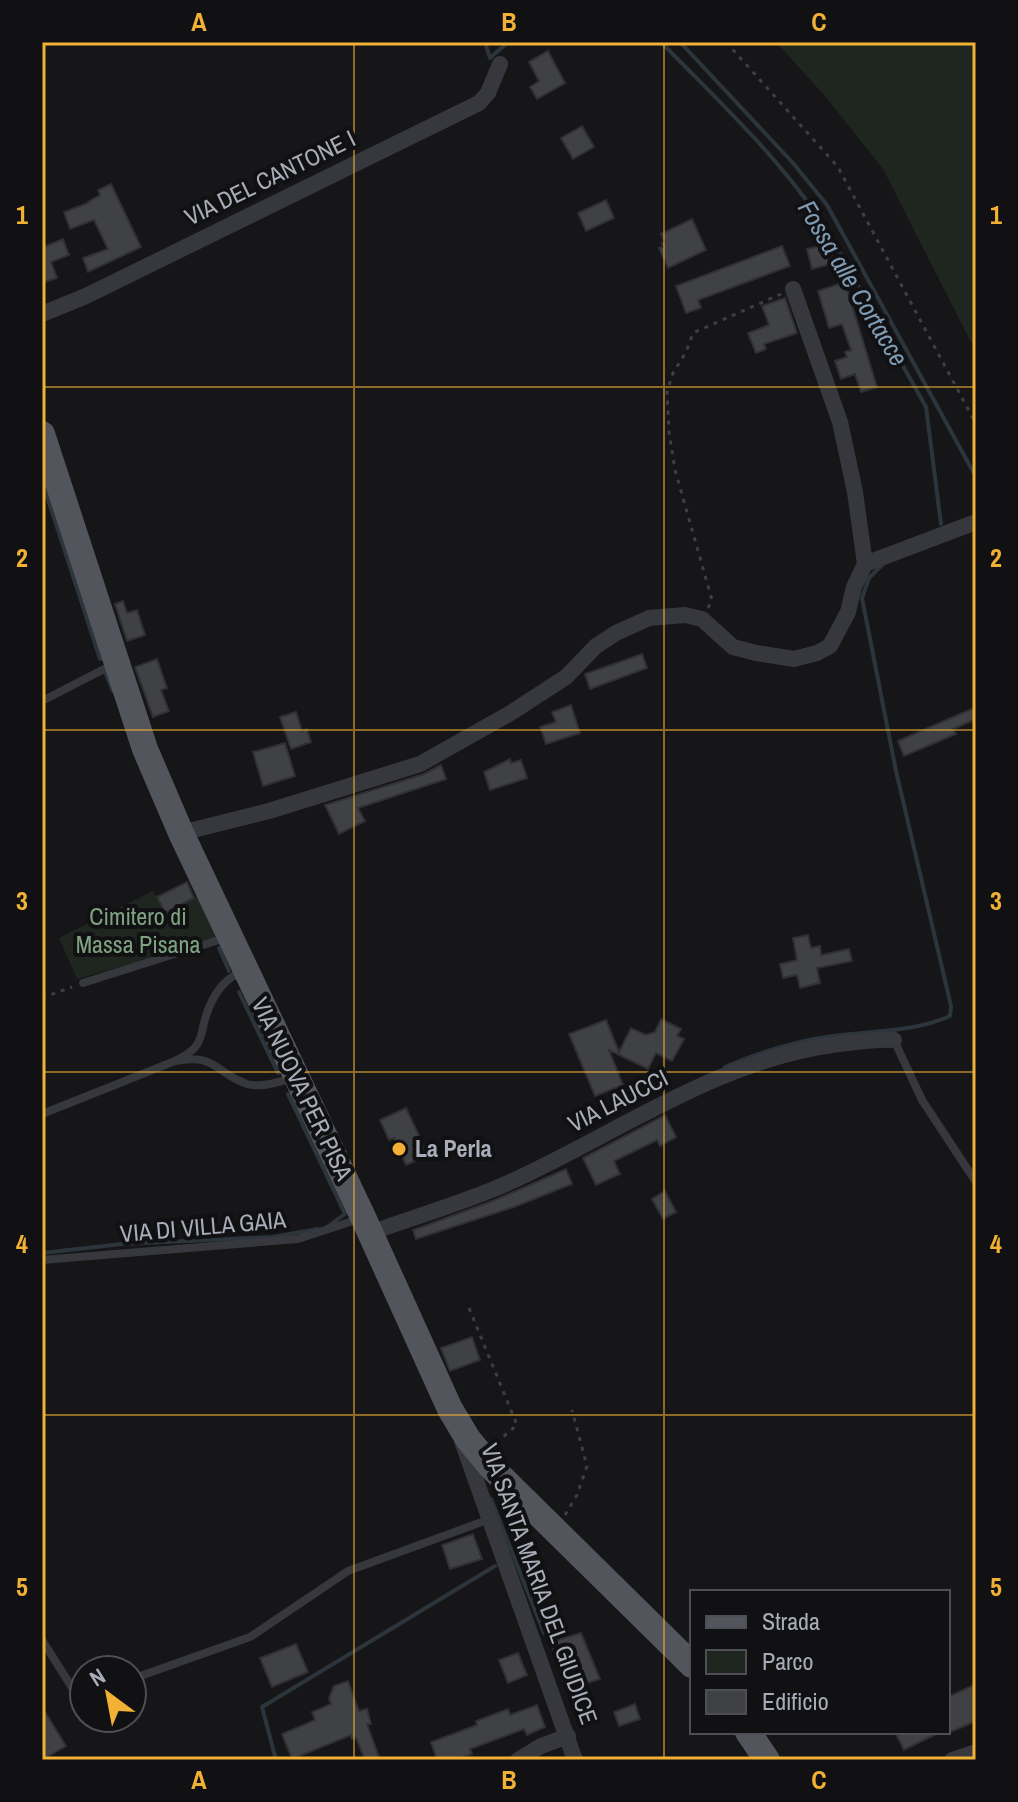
<svg xmlns="http://www.w3.org/2000/svg" width="1018" height="1802" viewBox="0 0 1018 1802" font-family="'Archivo Narrow',sans-serif">
	<style>
		.green { fill: #1e261f }
		.lines { fill: none; stroke-linecap: round; stroke-linejoin: round }
		.stream { stroke: #2c353c; stroke-width: 4 }
		.building { fill: #404145; stroke: #303034; stroke-width: 2 }
		.path { stroke: #3d3f44; stroke-width: 3; stroke-dasharray: 4 6; stroke-linecap: butt }
		.lane { stroke: #37383d; stroke-width: 8 }
		.street { stroke: #37383d; stroke-width: 16 }
		.primary { stroke: #53555c; stroke-width: 26 }
		.grid { fill: none; stroke: #f2b134; stroke-width: 2; stroke-opacity: 0.55 }
		.poi-dot { fill: #f2b134; stroke: #111113; stroke-width: 3 }
		.labels { text-anchor: middle; stroke-width: 8; stroke-linejoin: round; paint-order: stroke }
		.street-label { font-size: 24px; fill: #a8adb8; stroke: #111113 }
		.park-label { font-size: 24px; fill: #7fa381; stroke: #111113 }
		.poi-label { font-size: 24px; font-weight: bold; fill: #a8adb8; stroke: #111113; text-anchor: start }
		.water-label { font-size: 26px; font-style: italic; fill: #7f9bb3; stroke: #111113 }
		.neatline { fill: none; stroke: #f2b134; stroke-width: 3 }
		.grid-label { font-size: 26px; text-anchor: middle; font-weight: bold; fill: #f2b134 }
	</style>
	<rect width="100%" height="100%" fill="#161618"/>
	<path class="green" d="M776,42h200v310l-93,-183 -58,-73z
		M153,891l12,22 35,-18 20,44 -143,40 -18,-41z"/>
	<g class="lines">
		<path class="stream" d="M485,42l5,16 18,-16
			M661,42c59,61 126,122 170,195l95,170 15,117
			M680,42l113,121 34,42 149,272
			M42,481l58,178
			M105,672l8,19
			M219,948l10,23
			M239,992l39,81
			M725,1067c35,-15 69,-26 108,-31 37,-5 82,-4 117,-20l1,-10 -55,-235 -34,-173 7,-20 13,-13
			M288,1094l57,120 -18,13
			M42,1253l80,-9 151,-7 45,-8
			M491,1499l53,134
			M276,1760l-14,-53 233,-141"/>
	</g>
	<path class="building" d="M548,51l17,32 -28,16 -7,-12 9,-6 -10,-19z
		M582,126l12,21 -21,12 -12,-21z
		M111,184l30,63 -53,25 -5,-14 25,-9 -14,-29 -24,9 -6,-17 24,-9v-1l12,-7 -2,-5z
		M606,200l8,18 -28,13 -8,-18z
		M692,219l14,31 -38,18 -9,-20 4,-1 -1,-4 3,-1 -4,-8z
		M63,239l6,16 -18,7 6,16 -15,5v-42l4,5z
		M829,244l5,19 -22,6 -5,-20z
		M782,246l8,20 -92,34 3,8 -15,5 -10,-27z
		M845,282l32,105 -16,5 -6,-18 -14,5 -6,-18 12,-4 -2,-5 6,-2 -9,-26 -13,4 -11,-37z
		M785,298l12,35 -33,11 2,5 -10,4 -8,-20 21,-8 -7,-19z
		M123,601l4,12 10,-3 8,25 -18,6 -12,-37z
		M642,654l5,14 -57,21 -5,-15z
		M157,659l10,29 -6,2 8,21 -16,6 -18,-50z
		M571,705l9,28 -34,11 -6,-17 16,-5 -4,-10z
		M976,707v12l-23,10 3,5 -52,22 -6,-15z
		M296,712l6,19 5,-2 4,13 -20,7 -11,-32z
		M285,743l10,33 -32,10 -10,-34z
		M510,759l1,4 10,-3 6,18 -37,12 -6,-18z
		M441,765l5,14 -88,29 7,13 -26,13 -14,-29 99,-31z
		M187,882l7,16 -29,15 -8,-16z
		M808,935l3,13 9,-2 1,9 28,-6 3,12 -35,7 3,15 -20,5 -3,-13 -14,3 -3,-14 17,-4 -4,-22z
		M661,1019l20,10 -4,7 7,3 -12,22 -16,-8 -8,16 -39,-19 14,35 -28,11 -26,-62 37,-14 13,32 12,-24 15,7 9,-3z
		M406,1108l22,47 -22,10 -12,-27 -5,2 -9,-20z
		M665,1115l11,22 -16,9 -3,-6 -43,21 6,13 -24,11 -13,-27z
		M566,1169l6,15 -58,23 -98,32 -3,-9 82,-30z
		M665,1191l11,21 -13,7 -11,-20z
		M472,1337l8,23 -30,11 -9,-23z
		M473,1534l9,25 -32,10 -8,-24z
		M581,1633l19,46 -34,11 -15,-48z
		M296,1644l12,28 -36,15 -12,-29z
		M518,1653l9,22 -19,8 -9,-23z
		M348,1681l11,30 8,-2 4,15h-4l13,36h-15l-9,-22 -4,1 -1,-4 -59,24 -10,-25 33,-14 -3,-8 19,-8 -2,-6 5,-12z
		M976,1684v37l-28,12v-36z
		M635,1704l5,15 -21,7 -5,-14z
		M537,1705l8,22 -18,8 -3,-6 -54,20 2,5 -17,6h-18l-6,-18 46,-17 -1,-4 32,-12 2,6z
		M42,1707l24,39 -24,14z
		M895,1732h45l-36,18z"/>
	<g class="lines">
		<path class="path" d="M726,42l112,125 138,257
			M708,608l4,-8 -37,-130 -6,-38 -2,-40 6,-19 13,-21 7,-19 88,-39
			M42,998l30,-11
			M469,1308l48,117 -20,17
			M565,1515l12,-20 10,-29 -15,-56"/>
		<path class="lane" d="M42,701l70,-36
			M241,972c-19,8 -29,25 -35,44 -4,11 -3,21 -10,30 -5,7 -14,11 -21,15 42,-8 39,12 72,23 15,4 31,-2 45,-6
			M83,983l142,-45
			M894,1040l28,60 54,82
			M42,1114l133,-53
			M42,1260l256,-21 61,-20
			M42,1640l36,57 6,-2
			M132,1679l118,-42 98,-66 142,-52"/>
		<path class="street" d="M793,289l47,133 15,70 10,72
			M42,314l44,-18 393,-193 9,-10 12,-29
			M181,833l88,-22 151,-47 89,-50 57,-37 30,-31 20,-13 33,-15 36,-3 17,4 31,28 23,6 38,6 23,-6 13,-7 18,-34 6,-25 11,-23 111,-42
			M370,1233c46,-17 94,-30 138,-50 109,-49 210,-124 331,-139 19,-2 36,-5 55,-4
			M462,1441l113,319
			M518,1760l23,-14 27,-10
			M952,1760l24,-8"/>
		<path class="primary" d="M42,434l103,315 36,84 182,384 87,192 18,30 23,28 201,198
			M748,1732l19,28"/>
	</g>
	<path class="grid" d="M354,42v1718M664,42v1718M42,387h934M42,730h934M42,1072h934M42,1415h934"/>
	<circle class="poi-dot" cx="399" cy="1149" r="8"/>
	<g class="labels">
		<g class="street-label">
			<text transform="translate(270 178) rotate(-26)" y="8">VIA DEL CANTONE I</text>
			<text transform="translate(302 1089) rotate(64)" y="8">VIA NUOVA PER PISA</text>
			<text transform="translate(618 1101) rotate(-27)" y="8">VIA LAUCCI</text>
			<text transform="translate(203 1227) rotate(-5)" y="8">VIA DI VILLA GAIA</text>
			<text transform="translate(539 1584) rotate(70)" y="8">VIA SANTA MARIA DEL GIUDICE</text>
		</g>
		<g class="park-label">
			<text x="138" y="925">Cimitero di<tspan x="138" dy="28">Massa Pisana</tspan></text>
		</g>
		<g class="poi-label">
			<text x="415" y="1157">La Perla</text>
		</g>
		<g class="water-label">
			<text transform="translate(853 283) rotate(59)" y="9">Fossa alle Cortacce</text>
		</g>
	</g>
	<rect width="1018" height="1802" fill="none" stroke="#111113" stroke-width="88"/>
	<rect x="690" y="1590" width="260" height="144" fill="#111113" stroke="#4d4f55" stroke-width="2"/>
	<rect x="706" y="1616" width="40" height="12" fill="#53555c" stroke="#4d4f55" stroke-width="2"/>
	<text x="762" y="1630" font-size="24" fill="#a8adb8">Strada</text>
	<rect x="706" y="1650" width="40" height="24" fill="#1e261f" stroke="#4d4f55" stroke-width="2"/>
	<text x="762" y="1670" font-size="24" fill="#a8adb8">Parco</text>
	<rect x="706" y="1690" width="40" height="24" fill="#404145" stroke="#4d4f55" stroke-width="2"/>
	<text x="762" y="1710" font-size="24" fill="#a8adb8">Edificio</text>
	<g transform="translate(108 1694) rotate(328)"><circle r="38" fill="#111113" stroke="#4d4f55" stroke-width="2"/>
	<path d="M0-6L14 30L0 20L-14 30Z" fill="#f2b134"/>
	<text y="-12" font-size="22" font-weight="bold" text-anchor="middle" fill="#a8adb8">N</text>
	</g>
	<rect x="44" y="44" width="930" height="1714" class="neatline"/>
	<g class="grid-label">
		<text x="199" y="31">A</text>
		<text x="509" y="31">B</text>
		<text x="819" y="31">C</text>
		<text x="22" y="224">1</text>
		<text x="996" y="224">1</text>
		<text x="22" y="567">2</text>
		<text x="996" y="567">2</text>
		<text x="22" y="910">3</text>
		<text x="996" y="910">3</text>
		<text x="22" y="1253">4</text>
		<text x="996" y="1253">4</text>
		<text x="22" y="1596">5</text>
		<text x="996" y="1596">5</text>
		<text x="199" y="1789">A</text>
		<text x="509" y="1789">B</text>
		<text x="819" y="1789">C</text>
	</g>
</svg>
